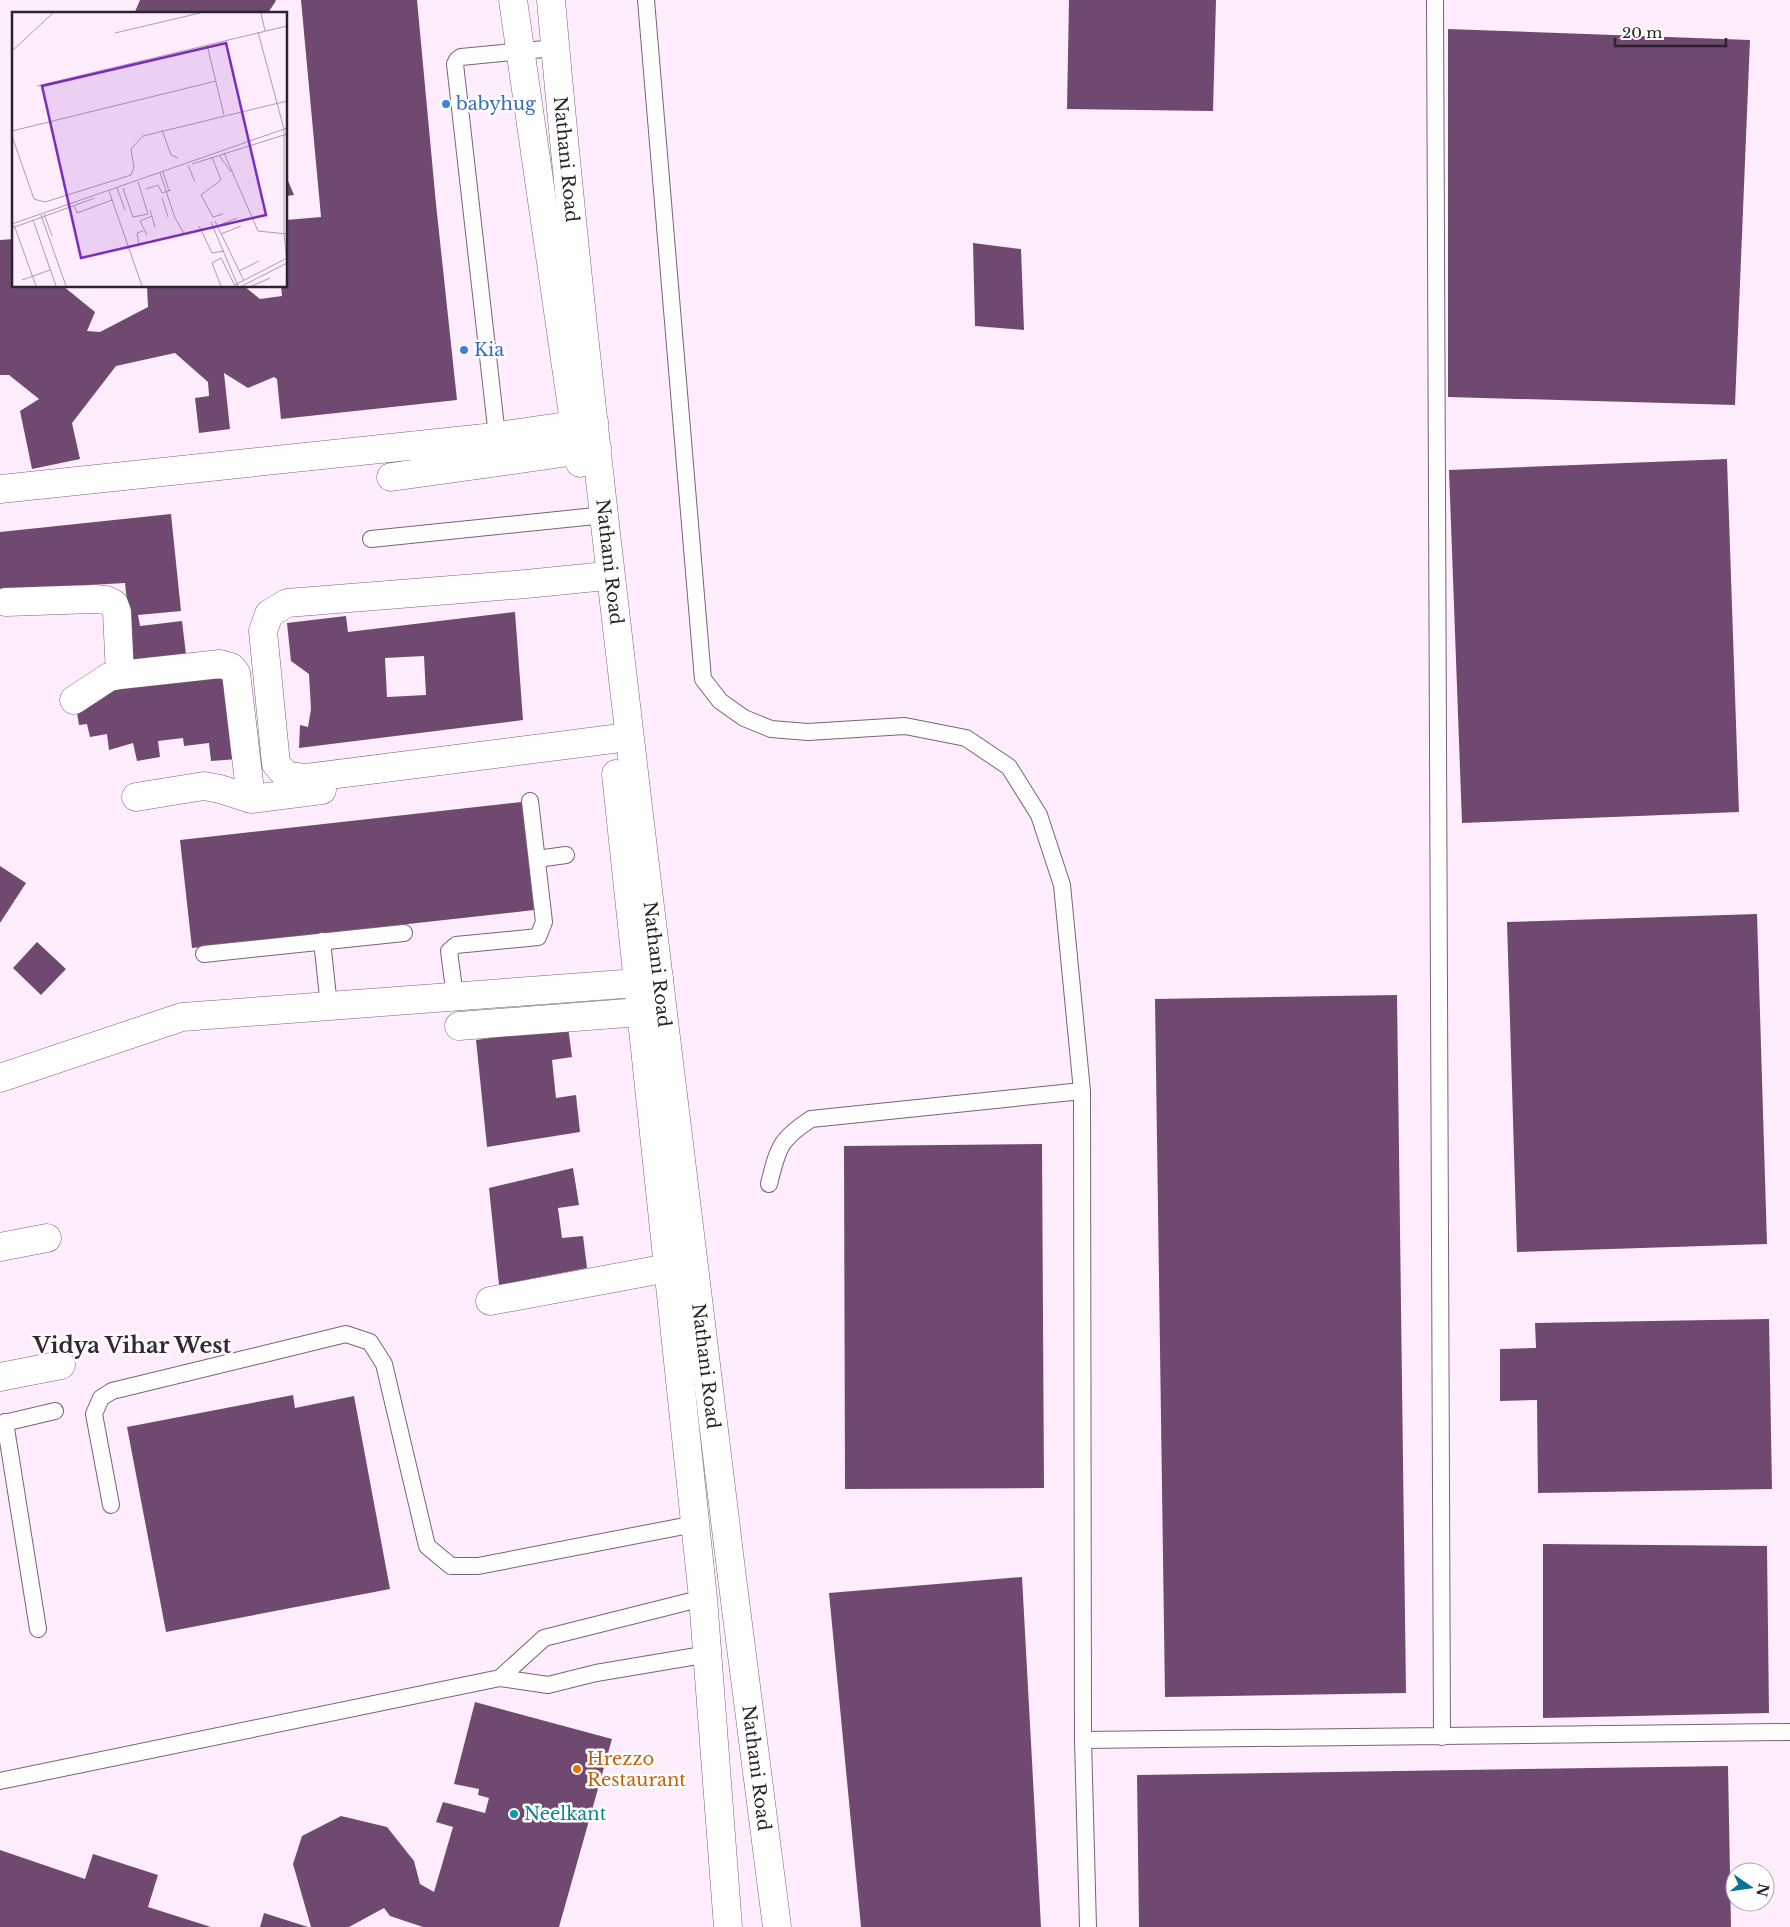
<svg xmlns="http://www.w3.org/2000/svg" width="1790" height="1927" viewBox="0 0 1790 1927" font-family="'Libre Baskerville',serif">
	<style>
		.building { fill: #704970; fill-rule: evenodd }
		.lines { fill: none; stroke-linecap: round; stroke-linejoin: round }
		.service-casing { stroke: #776476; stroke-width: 18 }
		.minor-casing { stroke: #776476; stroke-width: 29 }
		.tertiary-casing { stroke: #776476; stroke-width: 29 }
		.service { stroke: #fff; stroke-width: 16 }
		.minor { stroke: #fff; stroke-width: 28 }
		.tertiary { stroke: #fff; stroke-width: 28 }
		.shop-dot { fill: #3f7fe0; stroke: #fff; stroke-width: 2 }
		.food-dot { fill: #e8710a; stroke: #fff; stroke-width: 2 }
		.culture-dot { fill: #0f9aa8; stroke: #fff; stroke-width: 2 }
		.labels { text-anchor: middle; stroke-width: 5; stroke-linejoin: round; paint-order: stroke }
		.shop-label { font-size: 18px; fill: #366cbe; stroke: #fff; text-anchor: start }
		.street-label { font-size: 18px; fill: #2c242c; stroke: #fff }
		.food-label { font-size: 18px; fill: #c56008; stroke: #fff; text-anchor: start }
		.culture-label { font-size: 18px; fill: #0d838f; stroke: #fff; text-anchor: start }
		.district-label { font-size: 22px; font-weight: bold; fill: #372637; stroke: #fff }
		.inset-road { fill: none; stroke: #ab9daa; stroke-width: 1 }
		.view { fill: #7b2cbf; fill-opacity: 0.15; stroke: #7b2cbf; stroke-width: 2.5 }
		.inset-edge { fill: none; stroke: #2c242c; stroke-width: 2.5 }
	</style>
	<rect width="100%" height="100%" fill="#ffedfe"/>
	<path class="building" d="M140,0h135l1,1 -9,13h-133z
		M301,0h116l19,204 21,196 -176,19 -4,-40 -3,-2 -26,11 -24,-15 6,56 -31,4 -4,-35 14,-2 -1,-14 -33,-29 -59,13 -44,57 8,36 -48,10 -12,-58 19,-12 -30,-24h-9v-135l14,-1v47h49l32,26 -8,19 13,1 48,-25 -1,-21h97l16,13 22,-3 -1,-10h5v-66l35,-3z
		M1069,0h147l-3,111 -146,-2z
		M1448,29l302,11 -15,365 -287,-8z
		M286,176l8,19 -8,1z
		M973,243l48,6 3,81 -49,-4z
		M1727,459l12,353 -277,11 -13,-353z
		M171,514l10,97 -43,4 2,11 42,-5 5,42 -53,6 -9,-86 -125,7v-58z
		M515,612l8,108 -224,28 1,-23 8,2 3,-18 -2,-35 -18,-13 -4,-38 59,-7 2,16zM424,656l2,39 -39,2 -2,-39z
		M221,669l4,24h5l8,66 -27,2 -2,-18 -25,3 -1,-8 -25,3 2,16 -23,4 -4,-18 -24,7 -2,-16 -17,3 -3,-13 -8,1 -3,-18 51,-25z
		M522,802l12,108 -342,38 -12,-108z
		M0,866l26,17 -26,40z
		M1757,914l10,330 -250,8 -10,-330z
		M37,942l29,27 -25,26 -28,-27z
		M1397,995l9,698 -241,4 -10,-698z
		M568,1027l4,30 -20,3 4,38 20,-3 4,37 -93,15 -11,-107z
		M1042,1144l2,344 -199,1 -1,-343z
		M573,1168l6,37 -21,3 4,30 21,-2 4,32 -88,17 -10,-97z
		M1769,1319l3,170 -234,4 -1,-93 -37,1v-52l36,-1 -1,-25z
		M293,1395l2,13 59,-12 36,193 -224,43 -39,-205z
		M1543,1544l224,2 2,167 -226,5z
		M1022,1577l19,350h-180l-32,-334z
		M475,1702l137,37 -53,188h-136l-33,-11 -6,-8 -35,19h-38l-18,-63 9,-28 39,-20 46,11 27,34 6,23 14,8 19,-65 -17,-5 7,-20 42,11 4,-15 -11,-3 1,-6 -25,-5z
		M1728,1766l3,161h-592l-2,-152z
		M0,1850l85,29 8,-25 65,21 -10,32 63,20h-211z
		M264,1913l44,14h-48z"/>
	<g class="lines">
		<g class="service-casing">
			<path id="service" d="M646,0l57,679 17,22 24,17 27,11 37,3 97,-6 61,12 43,29 30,48 23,70 20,206 1,649 5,187
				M1435,0l7,1737
				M497,436l-42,-372 2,-4 4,-3 94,-9
				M371,539l234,-24
				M537,859l29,-4
				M322,941l7,65
				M204,954l200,-21
				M455,997l-6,-46 7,-6 82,-8 6,-15 -14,-121
				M769,1184c9,-36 10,-44 42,-65l271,-28
				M5,1422l33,207
				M0,1424l55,-13
				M111,1505l-17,-91 7,-16 11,-7 234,-57 24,8 14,22 43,182 24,20h27l217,-42
				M500,1678l44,-40 159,-40
				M1083,1740l707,-8
				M0,1781l500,-103 48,7 48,-12 113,-19"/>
		</g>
		<g class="minor-casing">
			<path id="minor" d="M391,477l206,-29
				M0,489l485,-51 109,-16
				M596,577l-70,7 -239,19 -18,11 -6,17 13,133 11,12 19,2 307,-39
				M6,602l88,-3 12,1 8,4 3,8 3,63
				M74,700l35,-23 11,-2 100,-11 11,3 5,6 15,126
				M136,797l68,-11 16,3 31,10 71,-9
				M459,1026l181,-14 22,-4
				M0,1078l182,-61 455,-34 22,-4
				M0,1247l47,-9
				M490,1301l178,-33
				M0,1377l61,-12"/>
		</g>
		<g class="tertiary-casing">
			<g id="tertiary">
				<path d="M513,0l67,463"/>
				<path id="s1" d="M551,0c26,295 61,588 96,882 42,349 84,697 130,1045"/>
				<path d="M616,774l87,824 25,329"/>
			</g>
		</g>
		<use href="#service" class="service"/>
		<use href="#minor" class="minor"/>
		<use href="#tertiary" class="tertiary"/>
	</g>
	<g class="shop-dot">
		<circle cx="446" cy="104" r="5"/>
		<circle cx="464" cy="350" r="5"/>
	</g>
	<circle class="food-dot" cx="577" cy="1769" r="5"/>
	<circle class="culture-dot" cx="514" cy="1814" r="5"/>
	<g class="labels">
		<g class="shop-label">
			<text x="456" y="110">babyhug</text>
			<text x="474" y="356">Kia</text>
		</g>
		<g class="street-label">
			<text dy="6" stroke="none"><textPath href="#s1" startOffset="160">Nathani Road</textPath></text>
			<text dy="6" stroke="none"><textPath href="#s1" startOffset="565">Nathani Road</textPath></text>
			<text dy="6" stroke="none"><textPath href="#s1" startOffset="970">Nathani Road</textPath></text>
			<text dy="6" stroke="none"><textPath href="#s1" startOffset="1375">Nathani Road</textPath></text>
			<text dy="6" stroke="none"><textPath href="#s1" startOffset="1780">Nathani Road</textPath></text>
		</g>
		<g class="food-label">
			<text x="587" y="1765">Hrezzo<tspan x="587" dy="21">Restaurant</tspan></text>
		</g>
		<g class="culture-label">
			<text x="524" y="1820">Neelkant</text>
		</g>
		<g class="district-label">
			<text x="132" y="1353">Vidya Vihar West</text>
		</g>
	</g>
	<g transform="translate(12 12)">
		<rect width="275" height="275" fill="#ffedfe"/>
		<path class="inset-road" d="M249,1l4,18M246,20l26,97v105l3,28M103,21l85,-20M195,33l17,70M0,39l41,-38M25,74l250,-60M150,118l9,25 7,3M0,119l204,-50M0,124l22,63 11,3 86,-27 3,-8 -3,-18 12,-13 144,-35M212,141l34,78 29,3M207,143l12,17M200,145l9,23 -20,15 12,22 10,-3M180,152l95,-30M176,153l7,17M151,160l6,19M148,161l15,45 10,17M105,176l8,22M111,176l10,29 15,-3 -10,-32M134,177l12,-4 4,8 9,-3M97,179l33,95M150,186l6,19M62,193l3,8 35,-13M138,198l5,17M32,202l8,22M29,203l25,71M21,208l23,66M203,209l29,60M199,210l27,64M0,212l275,-96M2,213l22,61M187,214l13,27 12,-2M205,214l20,-8M0,216l83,-30M209,222l20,-8M135,223l-7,-14 12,-5M127,232l-2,-11 6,-2M227,259l20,-10M10,268l28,-10M223,273l52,-27M209,274l-9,-23 9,-5 14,28M230,274l45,-23M240,274l18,-8"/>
		<path class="view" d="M214,31l40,172 -185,43 -39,-172z"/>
		<rect width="275" height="275" class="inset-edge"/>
	</g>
	<g transform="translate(1750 1887) rotate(103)"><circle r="24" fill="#ffffff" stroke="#aba7ab"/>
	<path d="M0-4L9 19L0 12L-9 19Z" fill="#0a719d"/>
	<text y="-8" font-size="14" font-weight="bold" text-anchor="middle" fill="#2c242c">N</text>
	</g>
	<path d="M1615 38v8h111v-8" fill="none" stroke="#2c242c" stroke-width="2.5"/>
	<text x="1622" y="38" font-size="15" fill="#2c242c" stroke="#ffffff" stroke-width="4" paint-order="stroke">20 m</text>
</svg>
